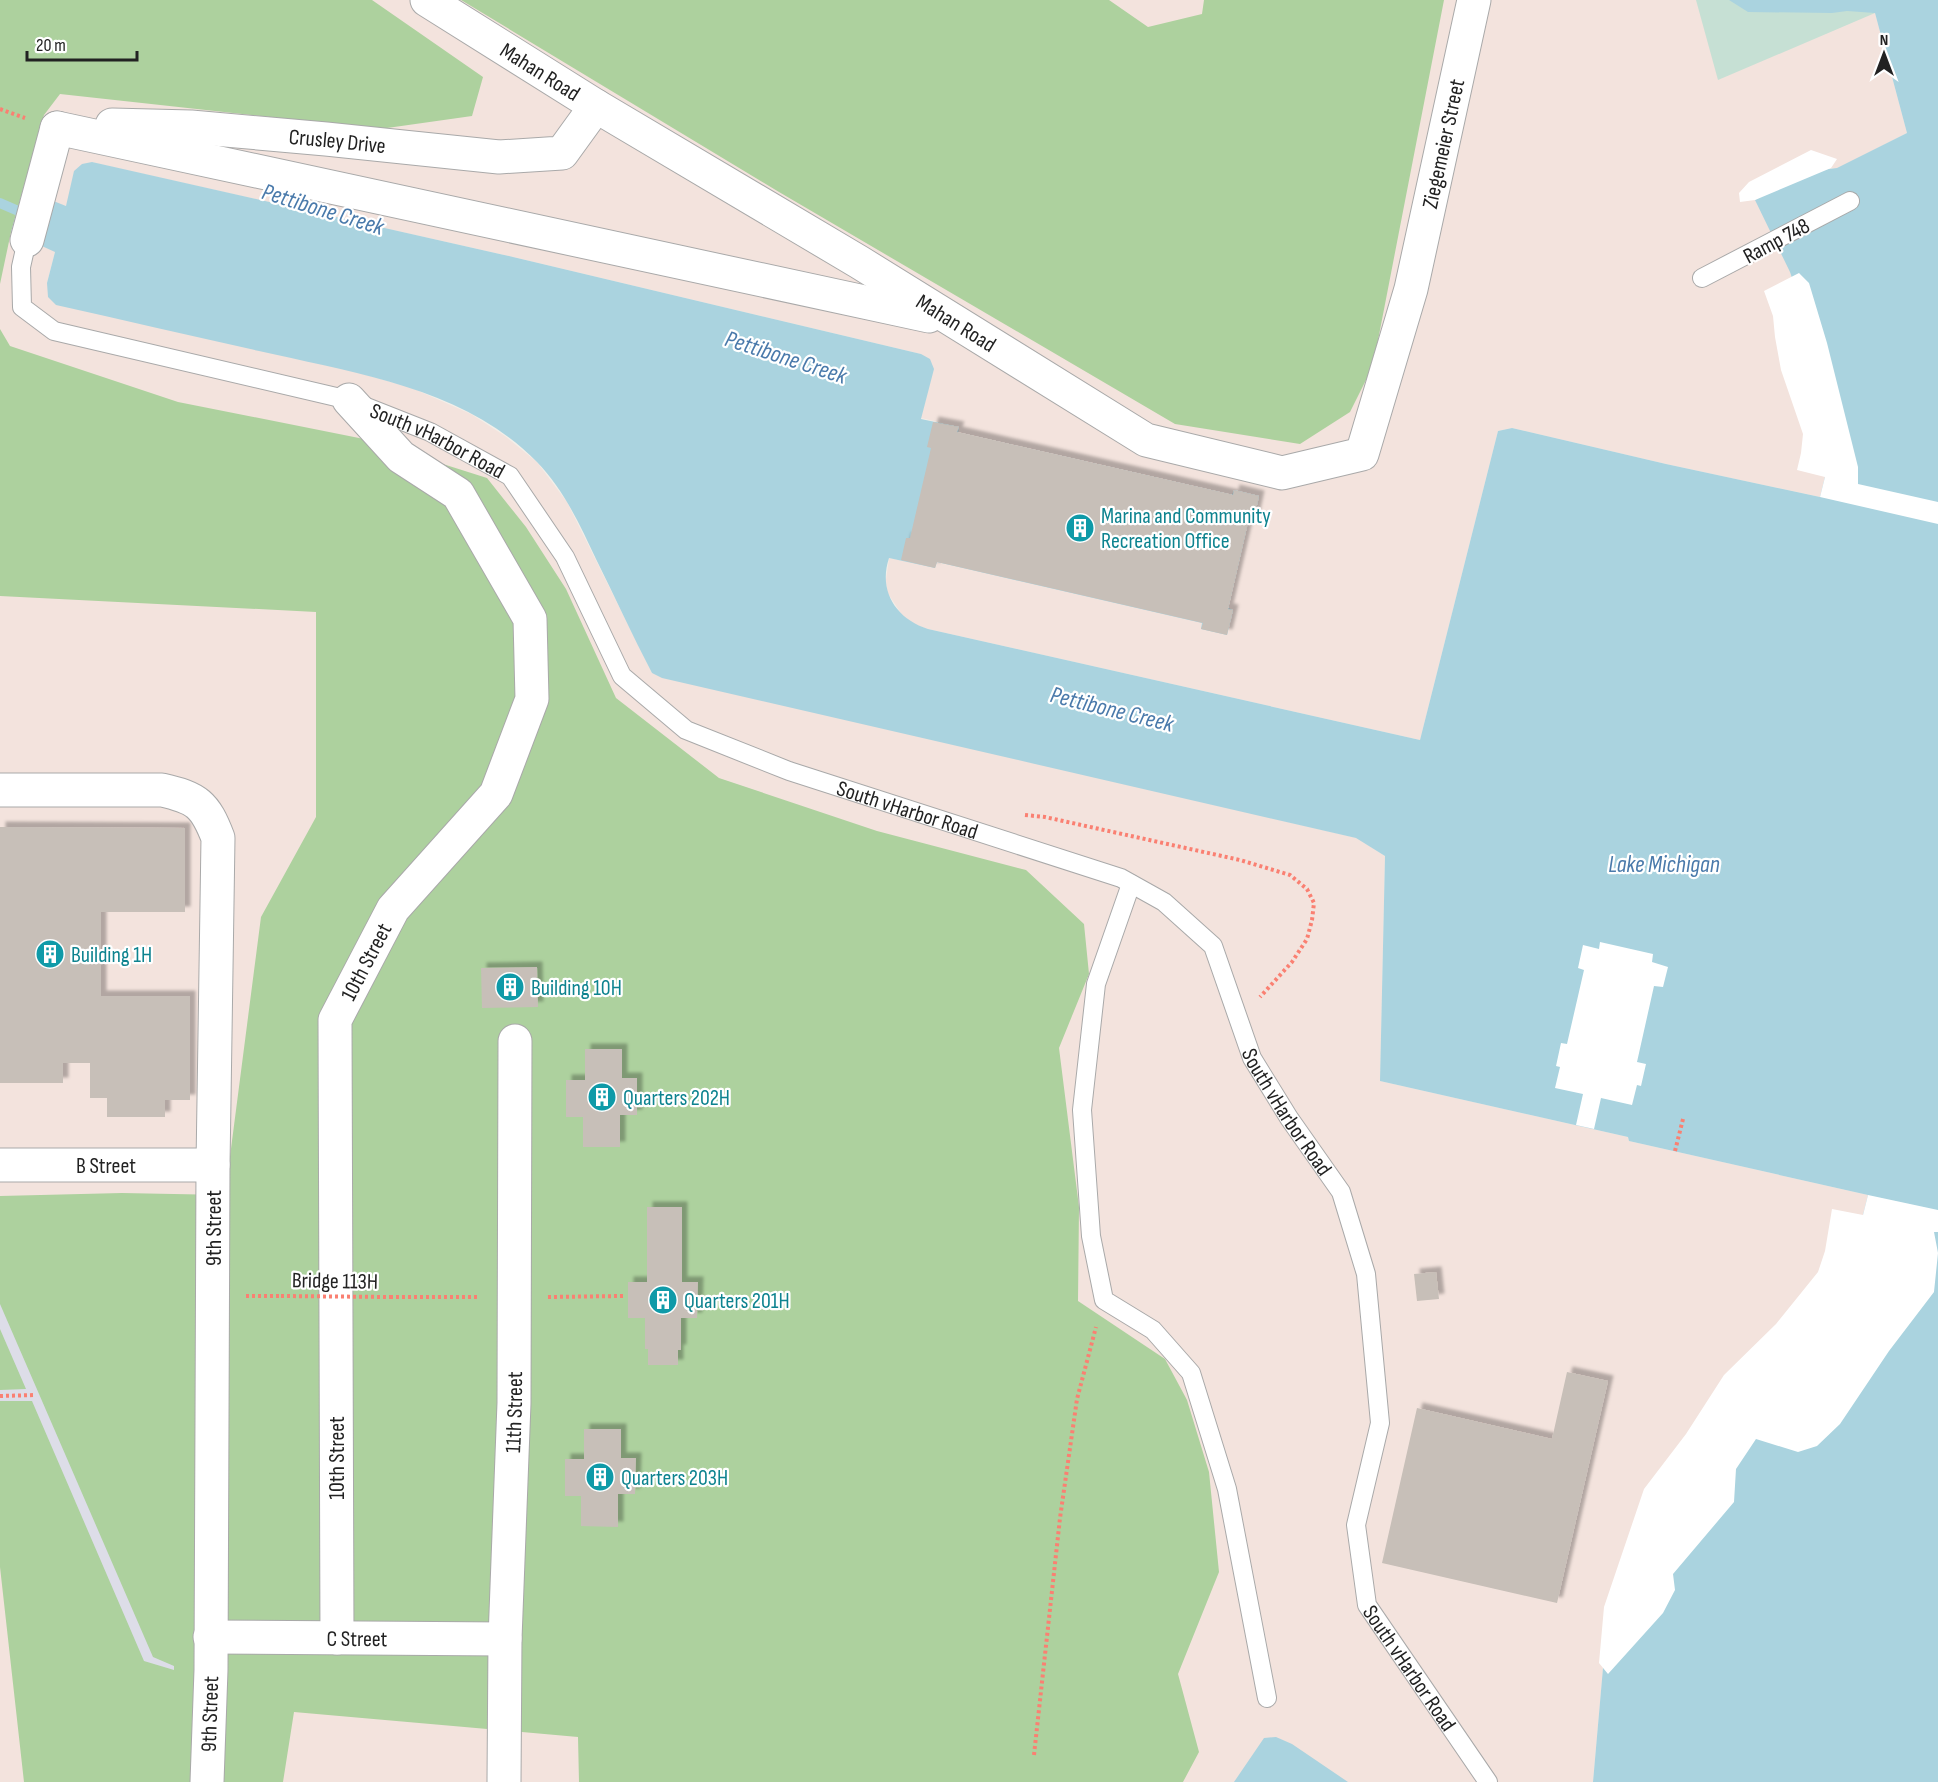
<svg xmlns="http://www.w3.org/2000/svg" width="1938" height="1782" viewBox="0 0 1938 1782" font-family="'Sofia Sans Condensed',sans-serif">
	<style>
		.military { fill: #f3e3dd }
		.forest { fill: #add19e }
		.wetland { fill: #c6e0d4 }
		.plaza { fill: #dddde8 }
		.water { fill: #aad3df }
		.pier { fill: #fff }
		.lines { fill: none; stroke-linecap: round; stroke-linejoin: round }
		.stream { stroke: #aad3df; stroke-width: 10 }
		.building { fill: #c7bfb8; filter: url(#shadow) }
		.lane-casing { stroke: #a9a9a9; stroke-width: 20 }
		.street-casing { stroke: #a9a9a9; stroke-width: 35 }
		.path { stroke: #fa8072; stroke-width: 4; stroke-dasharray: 3 3; stroke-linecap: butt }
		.lane { stroke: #fff; stroke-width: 18 }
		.street { stroke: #fff; stroke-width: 33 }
		.path-bridge { stroke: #fa8072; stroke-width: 4; stroke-dasharray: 3 3; stroke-linecap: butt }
		.labels { text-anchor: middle; stroke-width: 4.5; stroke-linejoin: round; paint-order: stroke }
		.street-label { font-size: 22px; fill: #222; stroke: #fff }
		.culture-label { font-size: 22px; fill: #0d838f; stroke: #fff; text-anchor: start }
		.water-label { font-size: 24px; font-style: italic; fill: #4a7aab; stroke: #fff }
	</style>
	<defs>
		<filter id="shadow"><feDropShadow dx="5.5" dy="-5.5" stdDeviation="1.5" flood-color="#0004"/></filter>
	</defs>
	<rect width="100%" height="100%" fill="#f2efe9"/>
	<path class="military" d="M0,0h1729l146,13 32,120 -70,36 -6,-1 -41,104 8,24 27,181 -5,20 -154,-33 -154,-36 -14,3 -78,309 -492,-111 -13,-4 -13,-10 -15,-23 -1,-12 3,-22 46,9 2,-5 266,61 -2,6 32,-19 -5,-1 21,-91 10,-22 -24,-6 -2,5 -276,-63 2,-5 -38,-9 12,-49 -12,-15 -408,-97 -414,-93 -7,-2 -26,44 -12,-3 1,49 -8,31 365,105 59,26 34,22 32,26 30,40 85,171 705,165 28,18 -5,225 248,56 1,4 239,54 -5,20 -260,453 -10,114h-1593z"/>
	<path class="forest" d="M0,0h372l111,77 -11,39 -92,13 -320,-35 -16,21 -33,117 -11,52z
		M461,0h648l39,27 54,-13 2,-14h240l-71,366 -23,46 -50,32 -125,-20 -396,-232z
		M0,329l10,17 168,56 186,37 123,39 39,49 40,62 50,109 103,80 158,53 149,39 58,54 5,50 -30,74 20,159 -1,94 87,58 22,41 22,72 10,100 -41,102 21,78 -16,30h-604l-1,-45 -284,-25 -11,70h-259l-24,-215v-371l122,-3 103,2 36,-278 55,-100v-205l-316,-16z"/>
	<path class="wetland" d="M1696,0h175l4,13 -157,67z"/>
	<path class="plaza" d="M0,1304l153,353 21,9v4l-30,-9 -112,-260h-32v-11l26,-1 -26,-60z"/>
	<path class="water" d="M1729,0h209v1782h-345l10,-114 260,-453 5,-20 -239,-54 -1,-4 -248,-56 5,-225 -29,-18 -694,-160 -10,-5c-20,-38 -37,-76 -56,-114 -16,-34 -32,-69 -59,-97 -72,-74 -182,-89 -278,-111 -68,-15 -135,-31 -203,-46l-8,-8 -1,-14 8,-31 -44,-20 12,-43 43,17 8,-35 8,-7 10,-2 421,95 408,97 9,5 4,10 -13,50 38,8 -1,6 274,62 2,-5 25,6 -5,23 -5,-1 -21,90 5,2 -6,25 -26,-6 1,-6 -265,-61 -2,6 -46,-10c-11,33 7,61 39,71l492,111 78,-309 14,-3 154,36 154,33 5,-20 -27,-181 -8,-24 -35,-72 49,-28 33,-4 70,-35 -32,-120 -28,-2 -15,2 -84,-1z
		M1276,1737l16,7 56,38h-114l30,-44z"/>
	<path class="pier" d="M1811,150l26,9 -6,9 -76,32 -15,2 -1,-9 10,-11z
		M1799,273l10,10 18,60 31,124v17l80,18v22l-118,-27 5,-20 -28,-7 4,-17 2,-19 -22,-64 -6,-33 -2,-21 -9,-25z
		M1600,942l53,12 -1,8 16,5 -5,20 -9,-1 -17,76 9,2 -5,22 -4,-1 -5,20 -31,-7 -7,31 -18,-4 7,-31 -28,-6 5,-21 -4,-1 5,-23 6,1 17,-74 -6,-2 5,-23 16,4z
		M1868,1195l70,15v22h-4l4,21 -4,39 -45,59 -49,73 -23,22 -19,6 -42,-13 -20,30 -2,33 -61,72 2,16 -12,23 -55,61 -9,-11 5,-56 40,-118 42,-55 38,-59 52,-51 42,-52 7,-21 7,-42 31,6z"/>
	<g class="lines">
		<path class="stream" d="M0,203l30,13"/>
	</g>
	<path class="building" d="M933,422l26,5 -2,5 276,63 1,-5 25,6 -5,23 -5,-1 -21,91 5,1 -6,25 -26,-6 2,-6 -266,-61 -2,6 -34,-8 5,-22h4l21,-90 -4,-1z
		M0,827l185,1v84h-84v84h89v104h-25v17h-58v-19h-17v-35h-27v20h-63z
		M537,967l1,40 -56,1 -1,-40z
		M585,1049h37v29h15v37h-17v32h-37v-30h-17v-37h19z
		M647,1207h35v75h16l-1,36h-16v32h-3v15h-30v-16h-3v-31h-17v-36h19z
		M1436,1272l3,27 -22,2 -3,-27z
		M1567,1372l41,9 -51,222 -175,-40 35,-155 135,31z
		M584,1429h37v29h15l-1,36h-17v33l-37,-1v-30h-16v-37h19z"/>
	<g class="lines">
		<g class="lane-casing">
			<g id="lane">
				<path id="s1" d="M27,240l-6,27 1,40 32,24 295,69 81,32 80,44 55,81 57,119 64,54 103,41 332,107 43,24 49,44 39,112 37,60 52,74 25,82 14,149 -24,102 11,80 121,177"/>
				<path d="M1702,278l148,-77"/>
				<path d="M1131,884l-35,100 -14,126 9,126 13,64 49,30 38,43 36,116 40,209"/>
			</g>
		</g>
		<g class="street-casing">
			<g id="street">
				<path id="s2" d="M427,0l169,106 263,156 287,178 136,33 80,-19 49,-165 63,-289"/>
				<path id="s3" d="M112,125l79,2 135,12 173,18 63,-4 34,-47"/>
				<path d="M57,128l872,188"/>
				<path d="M27,240l30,-112"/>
				<path d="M0,790h162c35,8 43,14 56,48l-5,327 -2,505 -4,112"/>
				<path id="s4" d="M0,1165h213"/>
				<path id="s5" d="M210,1637l295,2"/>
				<path id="s6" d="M337,1638l-2,-618 58,-111 103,-115 36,-95 -2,-80 -72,-125 -57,-37 -52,-57"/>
				<path id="s7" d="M504,1782l1,-143 9,-236 1,-362"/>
			</g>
		</g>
		<path class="path" d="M0,109l25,9
			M1025,815l20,2 195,43 50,15 17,14 7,14 -2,17 -5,19 -15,23 -32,35
			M1675,1151l8,-32
			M246,1296h35
			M390,1297h89
			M548,1297l75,-1
			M0,1396l36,-1
			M1034,1755l26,-237 17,-119 19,-72"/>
		<use href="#lane" class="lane"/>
		<use href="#street" class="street"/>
		<path class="path-bridge" d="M281,1296l109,1"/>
	</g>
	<defs>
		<g id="building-disc" transform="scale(1.5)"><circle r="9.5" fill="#0f9aa8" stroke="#fff"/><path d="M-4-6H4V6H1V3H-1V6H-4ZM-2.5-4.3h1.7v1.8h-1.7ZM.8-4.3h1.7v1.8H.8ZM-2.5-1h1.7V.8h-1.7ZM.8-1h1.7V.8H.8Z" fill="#fff"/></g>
	</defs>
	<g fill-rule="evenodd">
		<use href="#building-disc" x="1080" y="528"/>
		<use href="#building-disc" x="50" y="954"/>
		<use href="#building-disc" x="510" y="987"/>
		<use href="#building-disc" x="602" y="1097"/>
		<use href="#building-disc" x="663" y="1300"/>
		<use href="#building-disc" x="600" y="1477"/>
	</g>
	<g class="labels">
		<g class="street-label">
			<text dy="8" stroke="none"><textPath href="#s2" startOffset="134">Mahan Road</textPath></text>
			<text dy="8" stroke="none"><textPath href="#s3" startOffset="226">Crusley Drive</textPath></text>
			<text dy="8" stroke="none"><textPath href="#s2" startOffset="1386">Ziegemeier Street</textPath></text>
			<text transform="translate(1776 240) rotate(-28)" y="8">Ramp 748</text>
			<text dy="8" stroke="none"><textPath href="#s2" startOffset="620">Mahan Road</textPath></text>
			<text dy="8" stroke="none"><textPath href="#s1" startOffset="508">South vHarbor Road</textPath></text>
			<text dy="8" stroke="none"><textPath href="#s1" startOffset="1138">South vHarbor Road</textPath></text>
			<text dy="8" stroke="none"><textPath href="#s6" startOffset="684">10th Street</textPath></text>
			<text dy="8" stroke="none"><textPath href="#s1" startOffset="1660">South vHarbor Road</textPath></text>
			<text dy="8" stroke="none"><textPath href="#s4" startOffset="106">B Street</textPath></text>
			<text transform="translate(213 1228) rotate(-90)" y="8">9th Street</text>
			<text transform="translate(335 1280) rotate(1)" y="8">Bridge 113H</text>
			<text dy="8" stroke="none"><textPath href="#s7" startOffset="370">11th Street</textPath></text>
			<text transform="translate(336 1458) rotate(-90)" y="8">10th Street</text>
			<text dy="8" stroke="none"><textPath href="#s5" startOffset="147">C Street</textPath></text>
			<text dy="8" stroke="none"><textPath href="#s1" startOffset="2254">South vHarbor Road</textPath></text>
			<text transform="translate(209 1714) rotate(-88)" y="8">9th Street</text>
		</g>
		<g class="culture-label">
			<text x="1101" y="523">Marina and Community<tspan x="1101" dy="25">Recreation Office</tspan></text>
			<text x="71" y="962">Building 1H</text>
			<text x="531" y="995">Building 10H</text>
			<text x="623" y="1105">Quarters 202H</text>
			<text x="684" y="1308">Quarters 201H</text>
			<text x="621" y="1485">Quarters 203H</text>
		</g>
		<g class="water-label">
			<text transform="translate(323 209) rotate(17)" y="8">Pettibone Creek</text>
			<text transform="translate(786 357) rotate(18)" y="8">Pettibone Creek</text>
			<text transform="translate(1112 709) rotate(14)" y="8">Pettibone Creek</text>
			<text x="1664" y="872">Lake Michigan</text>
		</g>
	</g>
	<g transform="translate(1884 54)" stroke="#ffffff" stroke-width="4.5" paint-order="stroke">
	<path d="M0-4.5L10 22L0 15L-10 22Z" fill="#222222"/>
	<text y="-9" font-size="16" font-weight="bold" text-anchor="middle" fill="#222222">N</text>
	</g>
	<path d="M27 51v9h110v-9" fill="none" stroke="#222222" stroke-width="3"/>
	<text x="36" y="51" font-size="18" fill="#222222" stroke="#ffffff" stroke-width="4.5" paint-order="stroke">20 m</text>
</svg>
